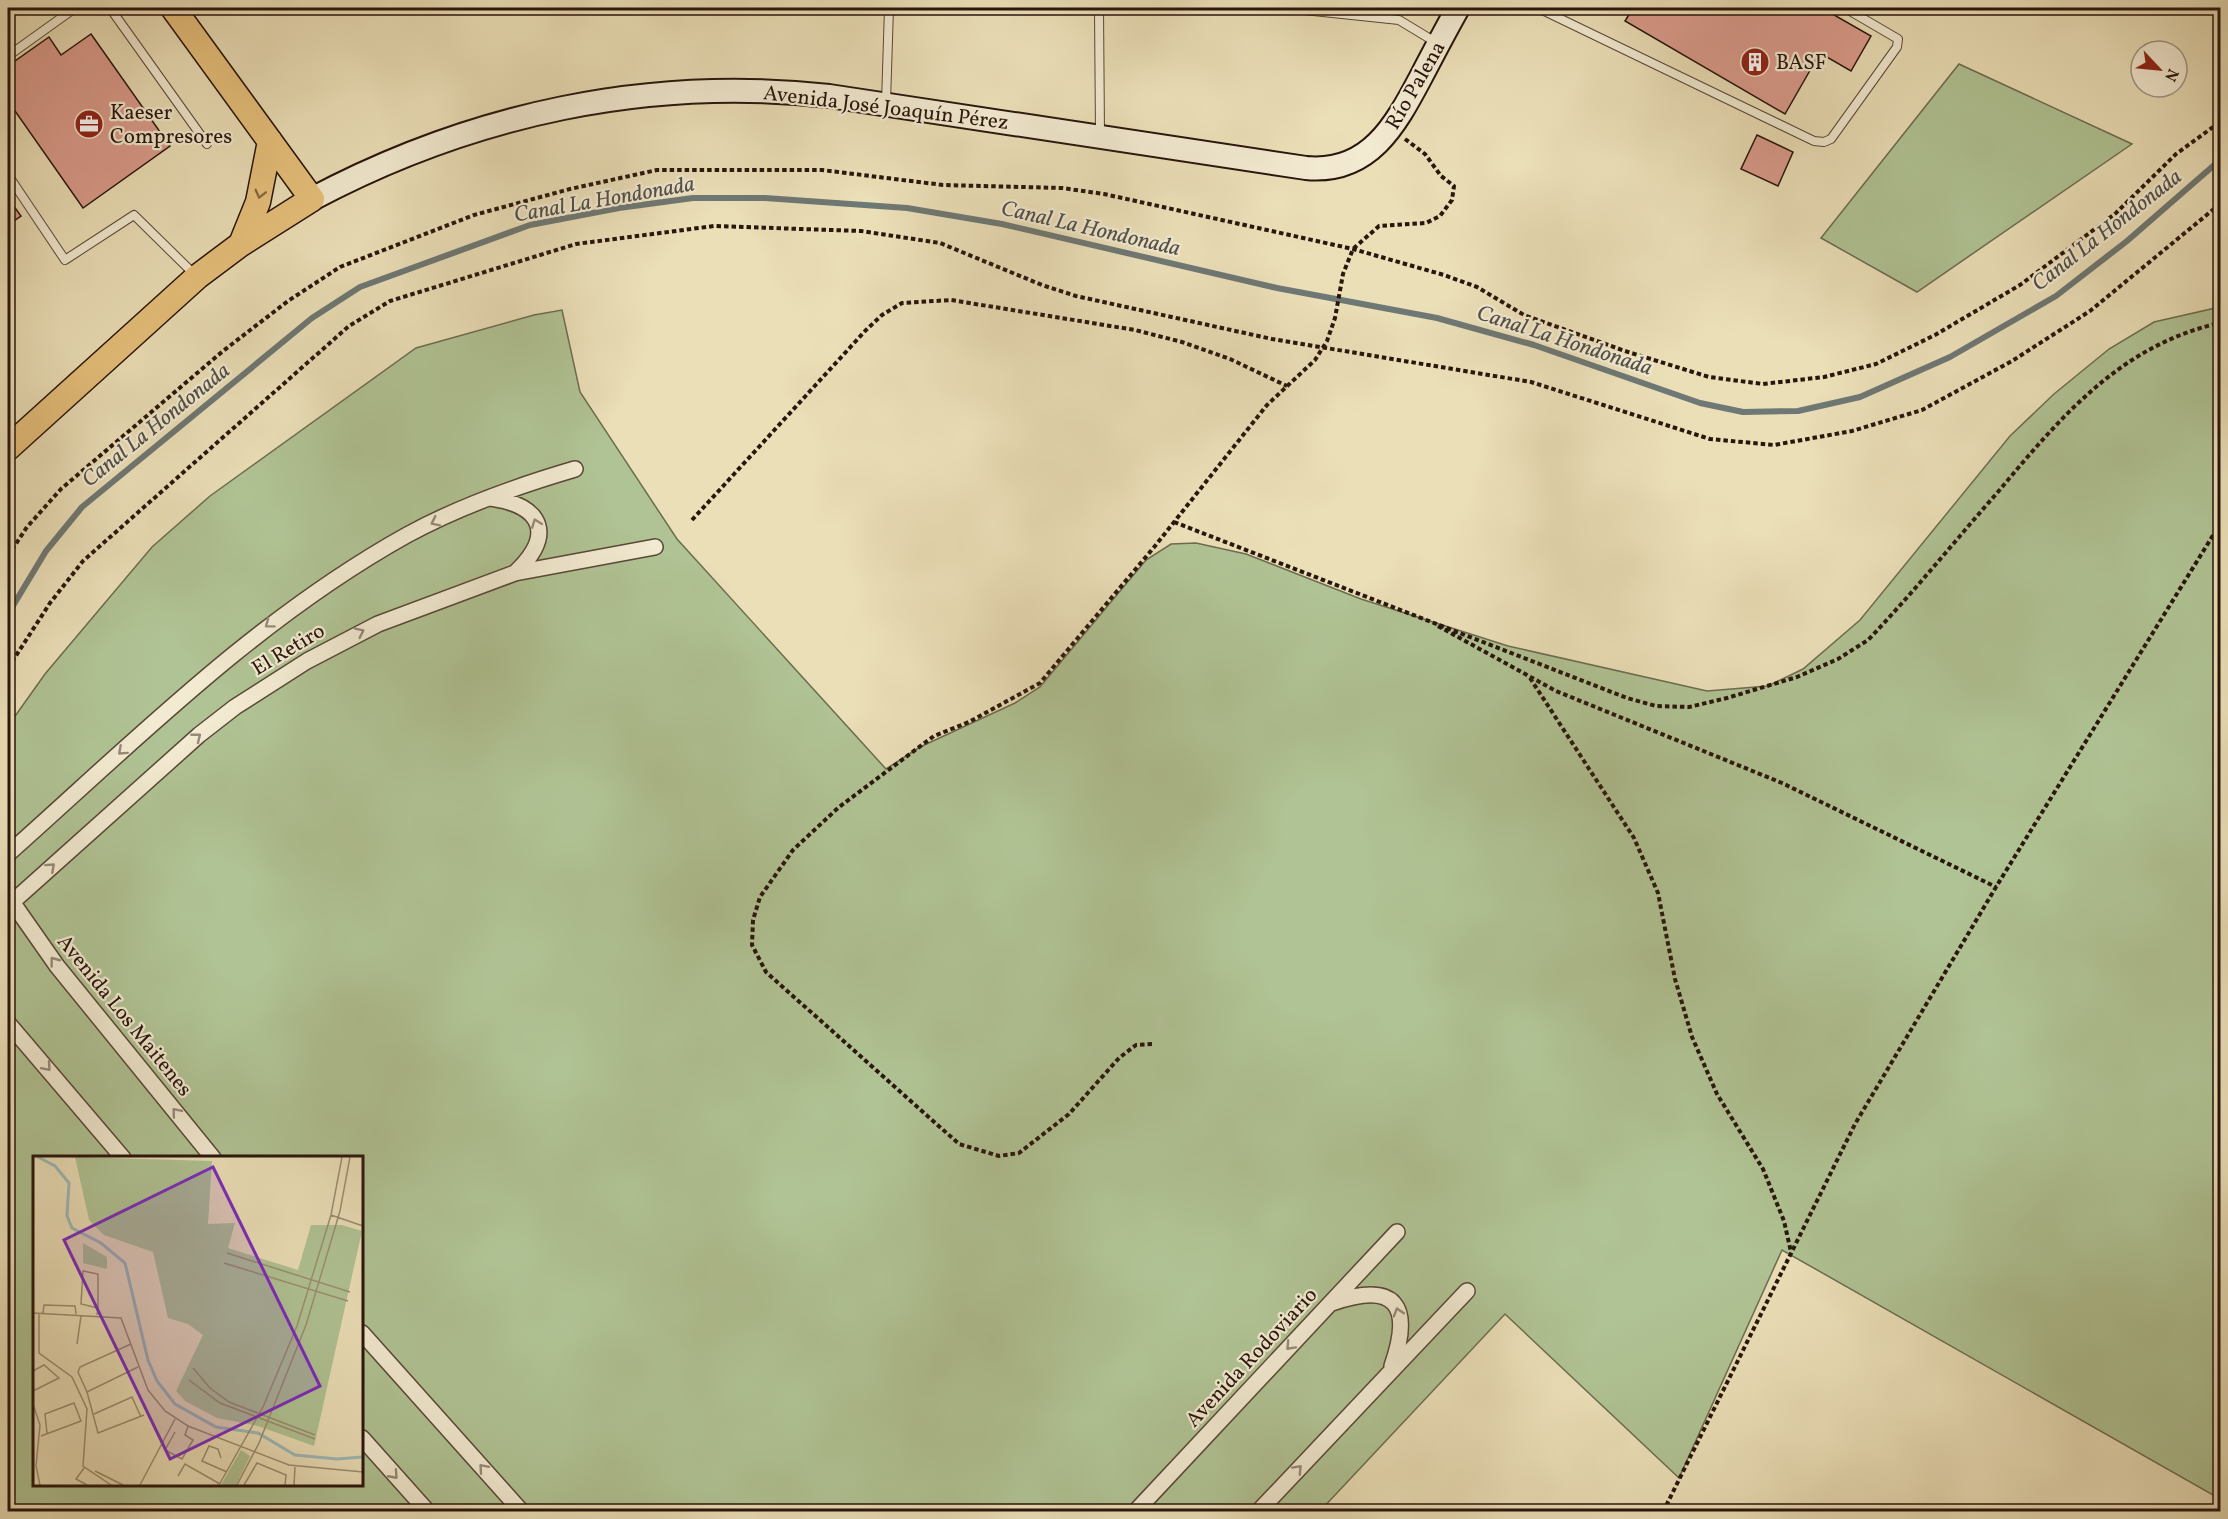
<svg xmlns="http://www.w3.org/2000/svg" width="2228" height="1519" viewBox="0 0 2228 1519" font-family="Vollkorn,serif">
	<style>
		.green { fill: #b0c394; stroke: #6c6c50; stroke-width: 1.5; fill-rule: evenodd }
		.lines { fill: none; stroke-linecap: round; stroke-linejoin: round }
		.stream { stroke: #6e7874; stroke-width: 6 }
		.building { fill: #db9c8d; stroke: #28150c; stroke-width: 1.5 }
		.service-casing { stroke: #594837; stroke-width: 10 }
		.minor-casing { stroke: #594837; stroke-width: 18 }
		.secondary-casing { stroke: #28150c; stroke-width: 26 }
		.primary-casing { stroke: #28150c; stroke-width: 27 }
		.path { stroke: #28150c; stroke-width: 4; stroke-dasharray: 4.5 3; stroke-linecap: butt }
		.service { stroke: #f2ead1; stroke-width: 8 }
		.minor { stroke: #f2ead1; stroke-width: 15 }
		.secondary { stroke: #f2ead1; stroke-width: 22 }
		.primary { stroke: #e6c07c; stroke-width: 24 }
		.oneway { stroke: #876a44 }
		.oneway2 { stroke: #978a78 }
		.labels { text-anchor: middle; stroke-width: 4.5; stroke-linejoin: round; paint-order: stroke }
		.poi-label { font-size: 21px; fill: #28150c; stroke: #f2ead1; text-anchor: start }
		.street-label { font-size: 21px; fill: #28150c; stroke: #f2ead1 }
		.water-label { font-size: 22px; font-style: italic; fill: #514f49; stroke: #f2ead1 }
		.inset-river { fill: none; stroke: #9dbab9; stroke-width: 3 }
		.inset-road { fill: none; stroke: #9d8e73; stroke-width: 1.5 }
		.view { fill: #7b2cbf; fill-opacity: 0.15; stroke: #7b2cbf; stroke-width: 3 }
		.inset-edge { fill: none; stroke: #28150c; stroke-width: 3 }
	</style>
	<rect width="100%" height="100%" fill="#ebdfb8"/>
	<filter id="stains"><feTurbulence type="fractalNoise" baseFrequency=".00333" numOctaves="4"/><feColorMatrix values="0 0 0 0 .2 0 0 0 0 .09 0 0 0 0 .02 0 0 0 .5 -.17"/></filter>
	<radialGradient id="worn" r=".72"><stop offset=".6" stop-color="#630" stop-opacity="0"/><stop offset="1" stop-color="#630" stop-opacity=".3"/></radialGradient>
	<path class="green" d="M1959,64l173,80 -215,148 -96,-54z
		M2220,307v1192l-438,-249 -103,228 -174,-164 -185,197 -1312,1v-786l37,-52 107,-127 58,-51 206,-148 118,-33 28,-5 18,82 97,147 209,230 34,-22 95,-44 25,-16 106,-127 25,-16 25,-1 50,11 115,45 147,47 199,45 61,-5 35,-17 57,-49 150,-184 44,-42 55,-45 45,-27zM34,1158h328v326h-328z"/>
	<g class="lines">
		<path class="stream" d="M8,614l38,-63 36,-44 230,-189 48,-31 170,-62 89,-17 74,-10h72l142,10 95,16 275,64 160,30 97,27 166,58 43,9 55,-1 62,-14 90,-40 106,-61 71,-55 93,-81"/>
	</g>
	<path class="building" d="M1633,8h189l49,28 -20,35 -31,-18 -35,61 -160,-93z
		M91,34l79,112 -87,62 -75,-107v-35l41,-29 12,18z
		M1757,135l36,17 -15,34 -37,-17z
		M8,198l13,18 -13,9z"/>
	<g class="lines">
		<g class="service-casing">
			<path id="service" d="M110,8l97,136
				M1099,8l1,127
				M1285,8l114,12 38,23
				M1538,8l276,133 10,1 7,-3 66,-92 1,-8 -53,-31
				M8,56l67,-48
				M886,102l3,-94
				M8,175l57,85 69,-45 60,59"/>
		</g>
		<g class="minor-casing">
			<path id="minor" d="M491,498c52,8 64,37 24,75
				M8,854c127,-113 248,-235 399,-319 53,-29 110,-49 168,-66
				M8,896l49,70 156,192
				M8,906l191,-171 36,-28 72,-46 71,-37 137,-51 140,-26
				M8,1023l115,135
				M1332,1303c64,-22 81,2 60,63
				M362,1333l160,179
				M362,1438l66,74
				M1135,1512l262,-280
				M1258,1512l209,-221"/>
		</g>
		<g class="secondary-casing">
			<path id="secondary" d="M312,199c160,-85 336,-123 517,-103l477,72c63,6 89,-42 115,-91 12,-23 24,-46 37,-69"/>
		</g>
		<g class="primary-casing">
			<path id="primary" d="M241,244l17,-42 12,-61
				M8,448l189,-171 44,-33 71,-45 -139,-191"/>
		</g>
		<path class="path" d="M692,520l174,-190 16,-15 20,-12 49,-3 184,30 47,12 48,17 57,27
			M1174,522l453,176 29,8 33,1 38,-9 70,-21 41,-18 30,-19c45,-47 86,-98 129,-147 63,-75 123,-148 223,-170
			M8,556l19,-29 34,-38 162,-138 65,-50 52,-34 134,-52 96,-26 87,-19h165l121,15 119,3 42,6 249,55 91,26 33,12 47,28 101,36 84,26 54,7 61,-7 52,-13 59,-29 85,-50 96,-72 60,-59 44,-32
			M1438,626l118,65 226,92 214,104
			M8,668l42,-65 33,-42 266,-235 41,-25 186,-57 138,-18 147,5 79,12 102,42 34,11 196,43 259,43 179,57 64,6 78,-14 70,-21 90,-49 78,-50 130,-107
			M1530,678l104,160 24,55 17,86 17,58 25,57 46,75 21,52 7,31
			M1152,1044l-16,1 -17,13 -50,56 -50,39 -20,3 -40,-12 -193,-172 -14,-27 1,-25 7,-23 33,-47 46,-43 95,-71 35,-14 71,-39 115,-137 112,-141 48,-45 12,-19 8,-23 8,-44 10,-25 26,-23 47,-3 14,-7 12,-16 2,-14 -13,-10 -16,-22 -20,-15
			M1663,1512l192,-388 141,-237 224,-363"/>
		<use href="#service" class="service"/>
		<use href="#minor" class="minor"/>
		<use href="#secondary" class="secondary"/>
		<use href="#primary" class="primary"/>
	</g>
	<defs><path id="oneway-chevron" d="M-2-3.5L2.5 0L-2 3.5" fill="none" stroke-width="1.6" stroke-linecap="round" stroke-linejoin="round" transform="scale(1.5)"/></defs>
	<use class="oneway" href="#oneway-chevron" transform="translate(260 194) rotate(104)"/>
	<g class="oneway2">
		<use href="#oneway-chevron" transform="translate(435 522) rotate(154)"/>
		<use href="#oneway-chevron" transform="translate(536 523) rotate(-111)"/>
		<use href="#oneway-chevron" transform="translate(269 624) rotate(143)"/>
		<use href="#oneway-chevron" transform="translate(360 632) rotate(-26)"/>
		<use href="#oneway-chevron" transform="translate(197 737) rotate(-39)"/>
		<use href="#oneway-chevron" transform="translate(122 751) rotate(138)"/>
		<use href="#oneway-chevron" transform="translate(51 867) rotate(-42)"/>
		<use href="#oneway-chevron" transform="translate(54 961) rotate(-127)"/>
		<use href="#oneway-chevron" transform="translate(47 1067) rotate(49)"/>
		<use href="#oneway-chevron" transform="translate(176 1112) rotate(-130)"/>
		<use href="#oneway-chevron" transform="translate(1398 1312) rotate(-107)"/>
		<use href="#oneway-chevron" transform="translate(1290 1346) rotate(133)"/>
		<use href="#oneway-chevron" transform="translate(483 1468) rotate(-131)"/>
		<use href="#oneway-chevron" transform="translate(1298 1469) rotate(-47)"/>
		<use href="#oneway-chevron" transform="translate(394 1475) rotate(48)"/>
	</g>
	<defs>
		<g id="building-disc" transform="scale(1.5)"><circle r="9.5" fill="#8f2418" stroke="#f2ead1"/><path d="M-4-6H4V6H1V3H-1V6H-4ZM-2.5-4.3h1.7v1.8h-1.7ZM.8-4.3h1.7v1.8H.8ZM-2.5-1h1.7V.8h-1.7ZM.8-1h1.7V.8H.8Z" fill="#fff"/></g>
		<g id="office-disc" transform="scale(1.5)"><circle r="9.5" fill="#8f2418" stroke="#f2ead1"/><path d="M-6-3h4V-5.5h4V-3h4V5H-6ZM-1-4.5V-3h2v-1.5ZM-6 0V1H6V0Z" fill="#fff"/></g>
	</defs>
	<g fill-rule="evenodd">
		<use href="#building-disc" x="1755" y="62"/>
		<use href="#office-disc" x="89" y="124"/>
	</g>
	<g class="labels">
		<g class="poi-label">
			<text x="1776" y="69">BASF</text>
			<text x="110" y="119">Kaeser<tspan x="110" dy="24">Compresores</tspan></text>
		</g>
		<g class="street-label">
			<text transform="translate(1415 85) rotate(-60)" y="7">Río Palena</text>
			<text transform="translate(886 107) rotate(7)" y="7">Avenida José Joaquín Pérez</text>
			<text transform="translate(288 649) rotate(-31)" y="7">El Retiro</text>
			<text transform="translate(125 1015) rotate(51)" y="7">Avenida Los Maitenes</text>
			<text transform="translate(1251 1357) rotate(-47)" y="7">Avenida Rodoviario</text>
		</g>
		<g class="water-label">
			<text transform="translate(604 198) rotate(-10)" y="8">Canal La Hondonada</text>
			<text transform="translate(1091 227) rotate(13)" y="8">Canal La Hondonada</text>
			<text transform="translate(2106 229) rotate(-38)" y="8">Canal La Hondonada</text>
			<text transform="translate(1565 339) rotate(18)" y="8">Canal La Hondonada</text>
			<text transform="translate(155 424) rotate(-39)" y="8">Canal La Hondonada</text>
		</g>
	</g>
	<g transform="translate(33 1156)">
		<rect width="330" height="330" fill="#ebdfb8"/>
		<path d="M42,1l137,4 -4,63 27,-1 -7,25 70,22 13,-45h31l20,6 -48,215 -56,-20 -41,-8 -32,-17 -9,-10 27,-56 -15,-11 -20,-6 -15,-66 -49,-17 -15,-15zM50,87l24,14v12l-24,-6zM208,294l9,6 -14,29h-15z" fill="#b0c394"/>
		<path class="inset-river" d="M5,1l17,9 14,17 -2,33 5,12 29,15 24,20 23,97 9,21 18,23 41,23 42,6 37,22 42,4 26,-2"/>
		<path class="inset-road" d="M298,59l32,11M194,97l123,39M191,107l124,38M0,157l88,5 27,72 17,21 23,15 101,39 74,7M6,157v40l33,24 15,32 -4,57 28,19M10,157l1,-8 31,1 1,8M64,159l1,-7 -17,-4 2,-33 15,3v34M44,188l4,-28M98,188l-51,23 -2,5 9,20 51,-25M160,212l17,20 19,14 86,33M0,215l11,-6 15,13 -26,13M156,224l31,23 95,36M54,236l11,41 46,-18M0,248l7,21 -4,41 4,19M0,258v36M61,258l38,-17 9,20M142,276l-10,18 17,9 11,-19 -8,-5 3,-9M8,280l40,-15 -7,-18 -29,11 2,19M188,302l-3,-9 -9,-3 -7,15 25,11M51,312l-8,11 11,6M62,315l28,14M145,320l7,-12 35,20M107,329l35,-66M186,329l44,-78 34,-81 34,-111 11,-58M204,329l22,-42 47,-118 34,-114 10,-54M211,329l13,-22 29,12 -1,10M261,329l1,-18"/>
		<path class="view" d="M180,11l107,219 -150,73 -106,-219z"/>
		<rect width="330" height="330" class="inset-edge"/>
	</g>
	<rect width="2228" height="1519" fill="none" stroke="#ebdfb8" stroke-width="30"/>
	<rect x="9" y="9" width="2210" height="1501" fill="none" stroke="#28150c" stroke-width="3"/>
	<rect x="15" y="15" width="2198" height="1489" fill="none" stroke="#28150c" stroke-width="1.5"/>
	<g transform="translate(2159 69) rotate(116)"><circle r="28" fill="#f2ead1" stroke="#a19582" stroke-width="1.5"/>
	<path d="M0-4.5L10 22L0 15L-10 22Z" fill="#8f2418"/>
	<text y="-9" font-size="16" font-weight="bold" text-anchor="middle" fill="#28150c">N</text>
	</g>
	<rect width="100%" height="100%" filter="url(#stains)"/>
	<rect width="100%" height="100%" fill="url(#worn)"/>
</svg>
